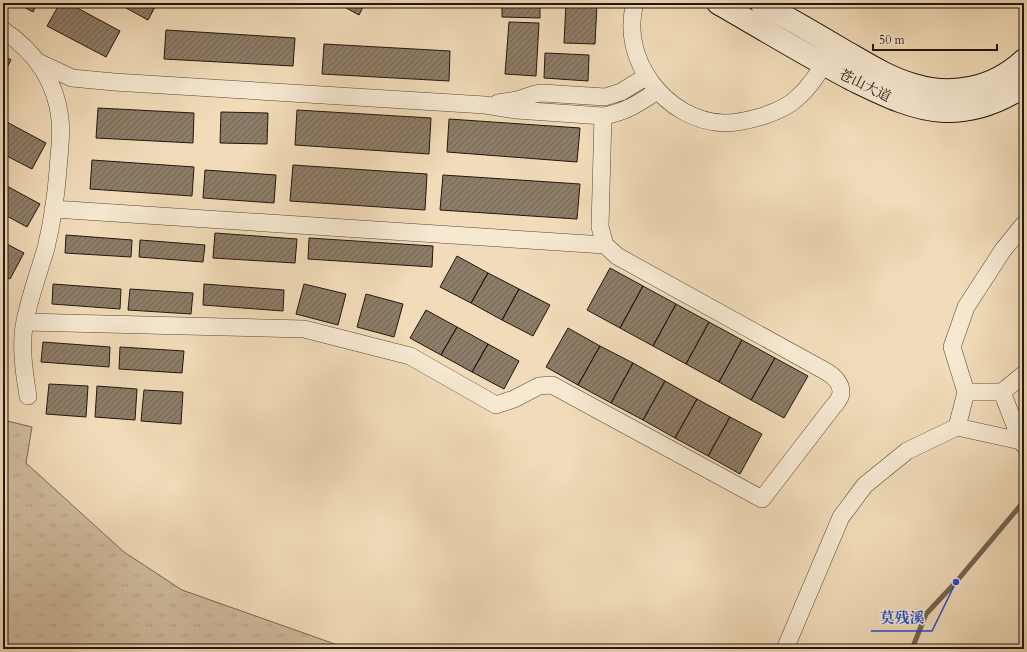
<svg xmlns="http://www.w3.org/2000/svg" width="1027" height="652" viewBox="0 0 1027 652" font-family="Cardo,'Noto Serif SC',serif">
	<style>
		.grass { fill: url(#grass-tufts); stroke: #786855 }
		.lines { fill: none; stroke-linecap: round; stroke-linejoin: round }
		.stream { stroke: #736452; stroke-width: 5 }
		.building { fill: url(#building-hatch); stroke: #21160f }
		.minor-casing { stroke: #554739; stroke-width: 18 }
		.secondary-casing { stroke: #21160f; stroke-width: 24 }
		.minor { stroke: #f6e8d1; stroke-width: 17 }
		.secondary { stroke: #f6e8d1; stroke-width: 22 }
		.labels { text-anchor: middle; stroke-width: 3; stroke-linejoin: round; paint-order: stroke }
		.street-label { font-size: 14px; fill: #21160f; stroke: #f6e8d1 }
		.leader { fill: none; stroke: #1d4ed8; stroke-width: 1.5 }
		.callout-dot { fill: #1d4ed8; stroke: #f6e8d1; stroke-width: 1.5 }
		.callout-label { font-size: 15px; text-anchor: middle; font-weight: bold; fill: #1d4ed8; stroke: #f6e8d1; stroke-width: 3; stroke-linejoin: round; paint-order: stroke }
	</style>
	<defs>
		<pattern id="grass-tufts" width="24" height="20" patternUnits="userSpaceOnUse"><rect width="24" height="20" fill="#ceba9b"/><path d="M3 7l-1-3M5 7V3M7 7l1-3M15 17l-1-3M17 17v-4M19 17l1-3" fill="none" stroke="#b19f84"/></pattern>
		<pattern id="building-hatch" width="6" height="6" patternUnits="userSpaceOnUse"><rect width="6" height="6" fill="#8d7c67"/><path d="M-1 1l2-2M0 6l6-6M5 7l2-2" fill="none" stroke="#736553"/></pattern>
	</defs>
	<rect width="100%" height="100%" fill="#f1dbb8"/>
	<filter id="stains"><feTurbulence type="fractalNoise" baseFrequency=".005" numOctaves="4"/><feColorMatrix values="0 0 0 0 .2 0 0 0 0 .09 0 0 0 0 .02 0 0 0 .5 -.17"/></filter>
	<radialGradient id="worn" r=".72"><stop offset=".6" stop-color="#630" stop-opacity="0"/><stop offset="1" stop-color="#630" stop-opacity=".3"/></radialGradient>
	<path class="grass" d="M3,420l29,7 -6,36 98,89 58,38 167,59h-346z"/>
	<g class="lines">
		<path class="stream" d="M912,649l14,-35 30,-32 64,-76 4,-2"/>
	</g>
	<path class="building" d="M17,3h20l-4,9z
		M60,3h8l52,28 -14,26 -59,-31z
		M117,3h40l-9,17z
		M337,3h28l-6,12z
		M502,3h38v15l-38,-1z
		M566,3h31l-2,41 -31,-1z
		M509,22l30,1 -3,53 -31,-2z
		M166,30l129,8 -2,28 -129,-7z
		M324,44l126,7 -1,30 -127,-7z
		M545,53l44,2 -1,26 -44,-3z
		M3,55l8,5 -8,15z
		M98,108l96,5 -1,30 -97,-5z
		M297,110l134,8 -2,36 -134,-9z
		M221,112l47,1 -1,31 -47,-1z
		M449,119l131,9 -3,34 -130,-10z
		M3,120l43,23 -14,26 -29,-15z
		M92,160l102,7 -2,29 -102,-7z
		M293,165l134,9 -2,36 -135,-9z
		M205,170l71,5 -2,28 -71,-5z
		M443,175l137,9 -3,35 -137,-9z
		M3,184l37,20 -13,23 -24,-13z
		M215,233l82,6 -2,24 -82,-5z
		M66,235l66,5 -1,17 -66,-4z
		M309,238l124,8 -1,21 -124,-8z
		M140,240l65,5 -2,17 -64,-5z
		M3,242l21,11 -14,26 -7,-4z
		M457,256l31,17 -17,30 -31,-16z
		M610,268l33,18 -23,42 -33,-18z
		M488,273l31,16 -17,31 -31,-17z
		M53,284l68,5 -1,20 -68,-5z
		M204,284l80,6 -1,21 -80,-6z
		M304,284l42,10 -8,31 -42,-11z
		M643,286l33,18 -23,42 -33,-18z
		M130,289l63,4 -2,21 -63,-4z
		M519,289l31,16 -17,31 -31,-16z
		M366,294l37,10 -9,33 -37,-10z
		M676,304l33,18 -23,42 -33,-18z
		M426,310l31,17 -16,28 -31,-17z
		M709,322l33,18 -23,42 -33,-18z
		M457,327l31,17 -16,28 -31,-17z
		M568,328l32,18 -22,39 -32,-18z
		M742,340l33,18 -24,42 -32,-18z
		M43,342l67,5 -1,20 -68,-5z
		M488,344l31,17 -15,28 -32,-17z
		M600,346l33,17 -22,40 -33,-18z
		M120,347l64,4 -2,22 -63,-4z
		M775,358l33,18 -24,42 -33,-18z
		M633,363l32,18 -22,39 -32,-17z
		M665,381l32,18 -22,39 -32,-18z
		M49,384l39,2 -2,31 -40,-3z
		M97,386l40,3 -2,31 -40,-3z
		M144,390l39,2 -2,32 -40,-3z
		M697,399l33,18 -22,39 -33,-18z
		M730,417l32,17 -22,40 -32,-18z"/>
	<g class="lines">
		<g class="minor-casing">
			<path id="minor" d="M635,3c-16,56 31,118 89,120 13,0 26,-3 39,-7 12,-4 25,-9 34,-18 14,-12 24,-28 32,-44
				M3,30c31,21 53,51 57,89 2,17 -1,34 -2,51 -2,26 -6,53 -12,78 -7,24 -16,48 -21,73 -5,24 -1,51 3,75
				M40,63l32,15 42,4 371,23 31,5 87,6c23,-4 36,-13 54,-25
				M498,103l19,-3 18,-6 7,-1 63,4 16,-5 26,-16
				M53,209l552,36
				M1024,224l-21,26 -37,57 -14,40 14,45h36l22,-18
				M25,322l279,7 106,27 86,49 18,-6 25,-13 13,-1 210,114 70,-91c3,-3 6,-7 8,-11 4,-11 -5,-20 -13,-25l-210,-116 -12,-11 -5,-18 3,-111
				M1002,392l19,49
				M957,427l9,-35
				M785,649l56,-132 24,-32 42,-34 50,-24 64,14 3,4"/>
		</g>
		<g class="secondary-casing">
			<path id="secondary" d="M718,3c45,26 89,53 135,77 29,14 58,29 91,31 30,1 56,-9 80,-25
				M761,3c27,15 53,30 80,46 23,13 47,29 73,36 39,12 80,3 110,-25"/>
		</g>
		<use href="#minor" class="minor"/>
		<use href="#secondary" class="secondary"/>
	</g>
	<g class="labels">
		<g class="street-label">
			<text transform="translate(865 85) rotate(26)" y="5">苍山大道</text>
		</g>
	</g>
	<path class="leader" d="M956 582L932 631H871"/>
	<circle class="callout-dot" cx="956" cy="582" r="4"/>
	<g class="callout-label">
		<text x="902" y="623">莫残溪</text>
	</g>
	<rect width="1027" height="652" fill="none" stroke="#f1dbb8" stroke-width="16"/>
	<rect x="4" y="4" width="1019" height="644" fill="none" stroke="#21160f" stroke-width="2"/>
	<rect x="8" y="8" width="1011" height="636" fill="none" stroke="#21160f"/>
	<path d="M873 44v6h124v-6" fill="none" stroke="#21160f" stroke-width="2"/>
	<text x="879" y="44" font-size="12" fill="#21160f" stroke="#f6e8d1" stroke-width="3" paint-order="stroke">50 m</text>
	<rect width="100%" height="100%" filter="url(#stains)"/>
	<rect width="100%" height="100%" fill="url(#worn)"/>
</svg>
